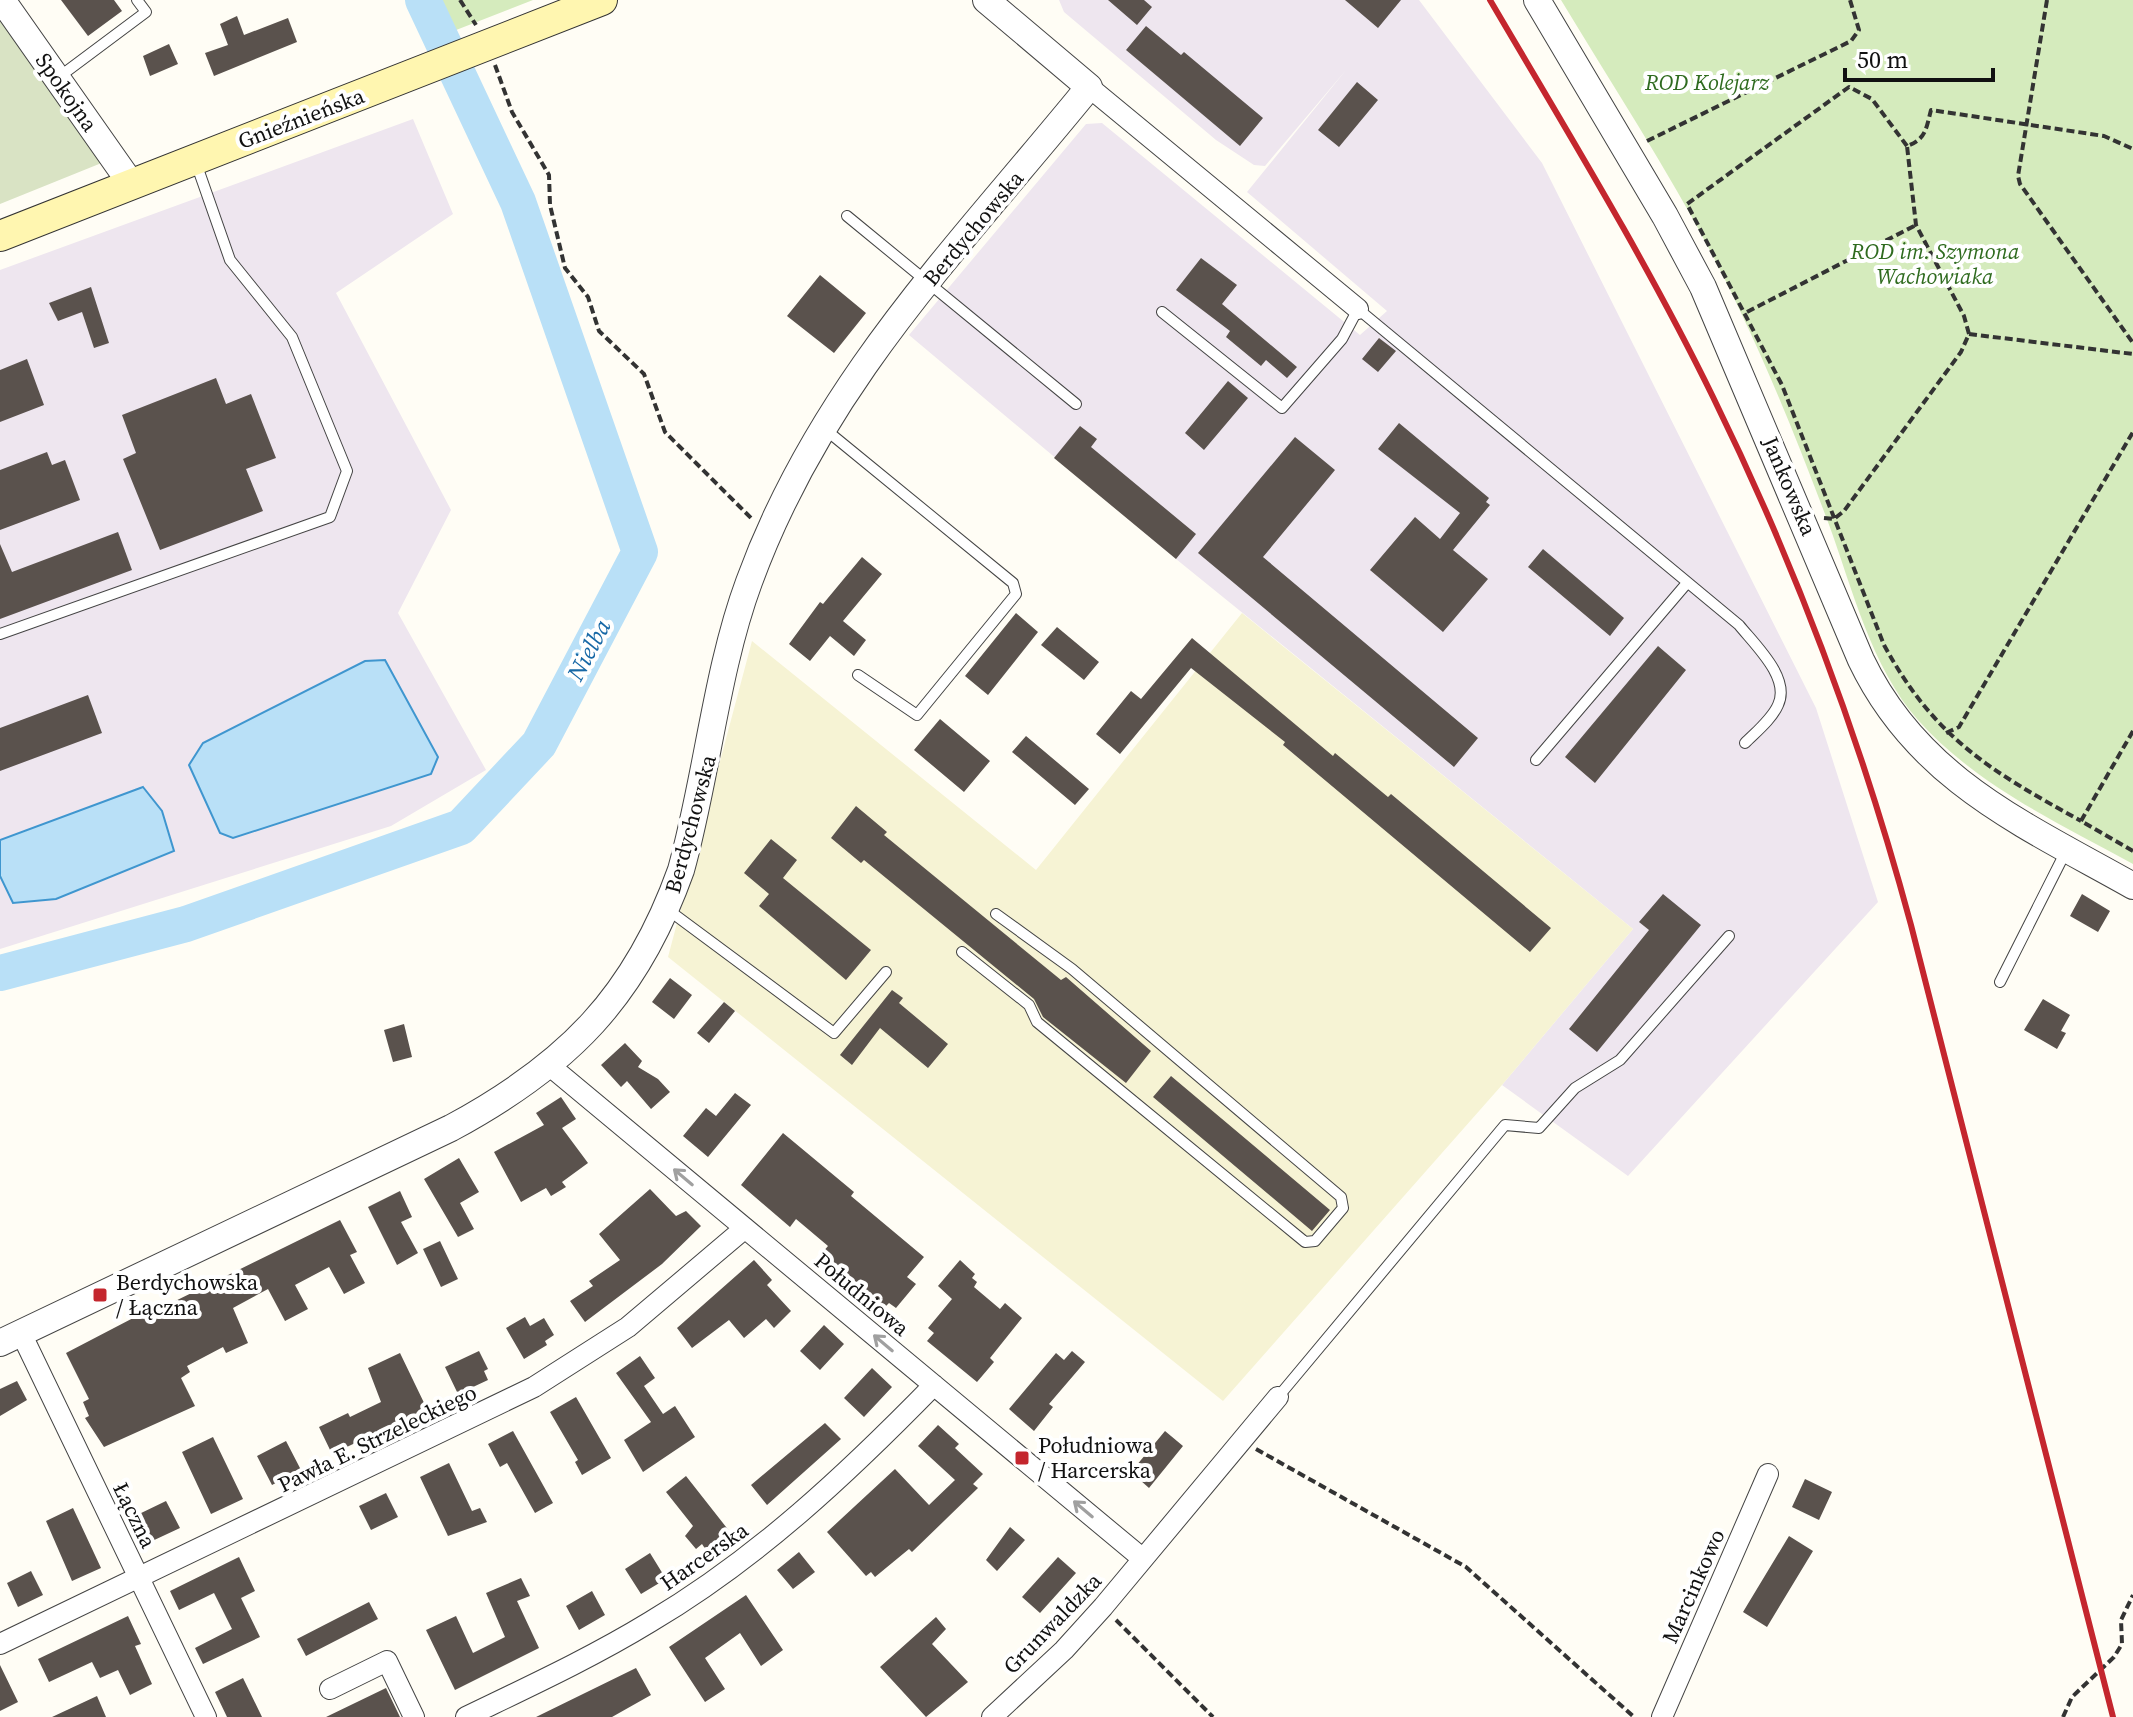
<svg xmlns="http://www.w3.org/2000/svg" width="2133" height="1717" viewBox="0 0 2133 1717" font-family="'Source Serif 4',serif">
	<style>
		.industrial { fill: #eee6ef }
		.farmland { fill: #f6f3d4 }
		.green { fill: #d5ebbd }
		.cemetery { fill: #d9e3c4 }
		.water { fill: #b9e0f7; stroke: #3f96cf; stroke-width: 2 }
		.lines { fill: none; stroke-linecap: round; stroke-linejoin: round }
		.river { stroke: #b9e0f7; stroke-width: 36 }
		.building { fill: #5a524d }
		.service-casing { stroke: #444; stroke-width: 12 }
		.minor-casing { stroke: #444; stroke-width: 22 }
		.tertiary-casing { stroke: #444; stroke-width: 28 }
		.secondary-casing { stroke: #333; stroke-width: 32 }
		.path { stroke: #333; stroke-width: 4; stroke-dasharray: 8 4; stroke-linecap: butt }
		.service { stroke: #fff; stroke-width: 10 }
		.minor { stroke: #fff; stroke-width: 20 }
		.tertiary { stroke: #fff; stroke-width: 26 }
		.secondary { stroke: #fff6b0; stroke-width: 30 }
		.rail { stroke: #c4262e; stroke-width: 6 }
		.oneway { stroke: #a0a0a0 }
		.poi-dot { fill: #c4262e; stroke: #fff; stroke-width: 3 }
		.labels { text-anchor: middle; stroke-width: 8; stroke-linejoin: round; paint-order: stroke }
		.park-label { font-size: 22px; font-style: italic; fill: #2f6b1f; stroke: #fff }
		.street-label { font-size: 22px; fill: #111; stroke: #fff }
		.poi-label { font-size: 22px; fill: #111; stroke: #fff; text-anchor: start }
		.water-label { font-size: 24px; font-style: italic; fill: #1768a6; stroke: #fff }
	</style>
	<rect width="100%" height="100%" fill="#fffdf5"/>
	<path class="industrial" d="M1059,0h360l123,163 274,545 62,194 -250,274 -126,-91 131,-156 -457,-370 -267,-224 177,-211 16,-1 258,212 27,-24 -140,-119 99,-122 -81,96 -11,-1 -38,-25 -152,-128z
		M413,119l40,95 -117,79 115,217 -53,103 88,157 -95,56 -391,123v-679z"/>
	<path class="farmland" d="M1242,613l391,316 -131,156 -279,316 -555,-444 84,-316 284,229z"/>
	<path class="green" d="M435,0h98l-82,32z
		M1561,0h572v864c-76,-42 -156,-78 -215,-144 -47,-53 -66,-133 -90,-198 -26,-69 -54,-140 -86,-207 -50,-109 -119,-212 -181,-315z"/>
	<path class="cemetery" d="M0,13l104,149 -104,42z"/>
	<path class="water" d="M413,0h22l16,32 -23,9z
		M385,660l53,97 -7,17 -198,64 -13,-5 -31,-68 14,-22 162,-82z
		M143,787l19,24 12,40 -118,48 -43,4 -13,-27v-36z"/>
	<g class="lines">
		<path class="river" d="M0,973l186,-49 275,-97 78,-83 101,-192 -122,-350 -95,-202"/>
	</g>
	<path class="building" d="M61,0h53l8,11 -34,25z
		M1108,0h36l8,7 -15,18z
		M1345,0h56l-23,28z
		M237,16l7,19 44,-17 9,24 -83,34 -9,-23 23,-8 -8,-21z
		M1146,26l35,29 3,-3 79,66 -23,28 -114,-96z
		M169,44l9,20 -28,12 -7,-20z
		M1357,82l21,18 -39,47 -21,-17z
		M1201,258l36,27 -15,19 75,63 -10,11 -21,-18 -5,6 -35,-29 4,-6 -54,-41z
		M820,275l46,38 -32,40 -47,-37z
		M91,287l18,56 -15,5 -12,-36 -24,9 -9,-18z
		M1379,338l17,13 -18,21 -16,-13z
		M27,359l17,46 -44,17v-52z
		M216,378l10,26 25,-10 25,64 -30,11 17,42 -103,39 -37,-91 13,-6 -14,-38z
		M1228,381l20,17 -44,52 -19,-17z
		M1399,423l90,75 -3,4 4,3 -37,45 35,29 -45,53 -73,-62 45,-53 25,22 20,-26 -82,-64z
		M1080,426l17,13 -6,8 105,87 -20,25 -122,-101z
		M1295,437l40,33 -72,87 215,181 -24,29 -256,-214z
		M47,452l5,13 13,-5 15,40 -80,30v-60z
		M118,532l14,38 -132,49v-75l12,28z
		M1543,549l81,69 -14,18 -82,-69z
		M862,557l20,17 -39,47 23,19 -12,16 -24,-20 -20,25 -21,-17 31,-42 3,2z
		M1016,613l22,19 -50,63 -23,-19z
		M1057,627l42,35 -15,18 -43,-35z
		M1192,638l141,118 2,-3 53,44 3,-3 160,134 -21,24 -247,-207 2,-3 -94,-74 -71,86 -24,-20 35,-43 10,8z
		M1658,646l28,24 -91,113 -30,-26z
		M88,695l14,38 -102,38v-43z
		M940,719l50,42 -26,31 -50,-42z
		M1026,736l63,53 -14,16 -63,-53z
		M856,806l31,26 -3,3 177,145 5,-3 85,74 -25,32 -83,-66 -9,-18 -170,-139 -3,3 -30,-25z
		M771,839l26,21 -14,18 88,72 -25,30 -87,-74 10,-12 -25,-21z
		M1663,894l38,31 -104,127 -28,-23 80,-99 -10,-8z
		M2082,894l28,17 -12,21 -28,-16z
		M670,978l22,17 -18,24 -22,-17z
		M892,990l11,8 -4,5 49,41 -20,24 -48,-40 -28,37 -12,-10z
		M2043,999l27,16 -9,16 5,2 -9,16 -33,-19z
		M724,1002l11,9 -26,32 -12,-10z
		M404,1024l8,33 -19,5 -9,-32z
		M625,1043l17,18 -4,6 20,12 12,13 -19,17 -24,-28 -6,6 -20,-22z
		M1171,1076l159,134 -18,21 -159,-134z
		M735,1093l16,12 -43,52 -25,-21 23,-28 10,8z
		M561,1097l15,22 -14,9 26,35 -26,19 4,5 -15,9 -5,-8 -25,14 -27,-50 50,-27 -8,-12z
		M783,1133l71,59 -3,4 73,61 -17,20 9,7 -20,24 -7,-5 -4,4 -63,-54 6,-7 -32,-27 -6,8 -49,-42z
		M459,1158l20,34 -19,11 14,26 -16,8 -34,-58z
		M650,1189l26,27 10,-5 15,15 -39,38 -77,58 -15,-21 23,-15 -4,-5 31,-21 -21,-26z
		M400,1191l12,26 -11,5 17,31 -21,12 -29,-58z
		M340,1220l17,32 -7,3 15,28 -21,11 -15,-27 -34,18 13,24 -23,12 -17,-32 -35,19 15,35 -22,10 -3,-6 -36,19 3,6 -9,6 14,28 -91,41 -19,-29 4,-2 -6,-14 6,-3 -23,-46 94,-49 1,4z
		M440,1241l18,38 -17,8 -18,-38z
		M754,1260l18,20 -5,5 24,26 -17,17 -8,-9 -22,19 -15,-18 -37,28 -15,-20z
		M960,1260l15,14 -3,4 5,4 -3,5 26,22 5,-6 17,15 -32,40 4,4 -17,20 -50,-41 7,-8 -6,-5 24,-29 -14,-13z
		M525,1317l5,9 14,-8 10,17 -9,6 2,4 -23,14 -18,-31z
		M824,1325l20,19 -24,26 -20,-19z
		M479,1351l9,18 -4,2 4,9 -30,14 -13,-27z
		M1072,1351l13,11 -36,42 4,3 -19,24 -25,-22 47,-56 8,7z
		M400,1353l27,56 -95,45 -13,-27 29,-14 2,4 31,-15 -13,-34z
		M640,1356l15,22 -11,8 19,28 12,-8 20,31 -52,35 -19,-32 27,-18 -35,-49z
		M872,1368l20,19 -28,30 -20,-19z
		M17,1381l10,19 -27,16v-27z
		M576,1397l35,61 -29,17 -7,-13 3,-2 -28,-48z
		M825,1423l16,16 -74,66 -16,-20z
		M938,1425l21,19 -4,4 28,26 -10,10 5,4 -66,64 -3,-3 -34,28 -4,-5 -5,4 -39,-44 68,-63 34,36 26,-25 -37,-34z
		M513,1431l40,72 -18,10 -28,-50 -7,4 -12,-23z
		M1165,1431l18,15 -34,42 -18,-16z
		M213,1437l30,62 -32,15 -29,-62z
		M286,1441l15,29 -29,15 -15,-29z
		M449,1463l23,48 8,-3 7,14 -39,14 -28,-59z
		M686,1476l44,56 -24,18 -4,-6 -6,5 -11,-13 8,-10 -27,-34z
		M1805,1479l27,13 -13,28 -27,-13z
		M386,1493l12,24 -27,13 -12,-24z
		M166,1501l14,27 -30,14 -13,-27z
		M73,1508l28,60 -29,13 -26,-60z
		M1010,1527l15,13 -28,31 -11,-11z
		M1789,1536l24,15 -46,76 -24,-15z
		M799,1552l16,20 -22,17 -16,-19z
		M650,1553l16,26 -25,15 -16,-25z
		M239,1557l16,34 -14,7 19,39 -57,27 -8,-16 37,-19 -18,-36 -35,17 -9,-19z
		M1058,1557l18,16 -36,40 -18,-16z
		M31,1571l12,24 -25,12 -11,-24z
		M521,1578l9,18 -13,5 22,47 -84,42 -29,-60 30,-14 17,37 32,-16 -19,-44z
		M592,1591l13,24 -26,15 -13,-24z
		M746,1595l37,55 -22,16 -21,-33 -35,25 20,31 -20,13 -36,-55z
		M369,1602l9,17 -72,37 -9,-17z
		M128,1616l13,28 -6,2 17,38 -22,11 -12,-25 -18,8 -8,-16 -43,20 -11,-23z
		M936,1617l10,12 -14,15 36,38 -42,35 -46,-50z
		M0,1665l18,37 -18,9z
		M636,1668l15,27 -39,22h-76z
		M243,1678l19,39h-35l-12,-25z
		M386,1688l14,29h-74z
		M97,1696l9,21h-54z"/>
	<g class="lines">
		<g class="service-casing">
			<path id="service" d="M59,77l87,-65 -9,-12
				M847,216l229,188
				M1162,312l120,96 60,-69 16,-30 381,316c16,20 52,53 39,80 -6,14 -22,27 -33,38
				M826,430l187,153 3,11 -99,121 -59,-40
				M0,634l330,-117 17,-46 -55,-134 -62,-77 -34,-97
				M1536,760l151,-177
				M667,909l167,124 52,-61
				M962,952l67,53 8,17 268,220 10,-1 28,-33 -2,-11 -269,-228 -76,-55
				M2000,982l66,-131
				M1278,1397l227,-272 34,3 36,-40 45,-28 109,-124"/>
		</g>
		<g class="minor-casing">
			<path id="minor" d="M1089,87l269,222
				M550,1066l593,493
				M21,1333l185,384
				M0,1644l534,-257 94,-60 117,-99
				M330,1689l57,-28 27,56
				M466,1717c62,-30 125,-59 184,-95 108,-64 197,-148 284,-237
				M992,1717l72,-67 39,-43 175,-210
				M1662,1717l106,-243"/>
		</g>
		<g class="tertiary-casing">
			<path id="tertiary" d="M2,0l130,185
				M1537,0l128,216 38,71 158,373c57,119 162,164 272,226
				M0,1343l451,-215c117,-63 185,-132 230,-258 26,-93 35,-199 68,-288 72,-198 210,-335 340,-495l-103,-87"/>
		</g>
		<g class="secondary-casing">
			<path id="secondary" d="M0,236l602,-236"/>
		</g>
		<path class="path" d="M460,0l16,25
			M2047,0l-29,176 2,8 113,159
			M495,65l17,47 37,63 1,30 15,63 23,29 11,34 45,43 21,58 88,88
			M1647,141l204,-100 8,-11 -9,-30
			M1907,146l-35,-47 -23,-12 -162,117 95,181 102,260c51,94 107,126 197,176
			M1747,312l169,-87
			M1969,334l164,20
			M1824,518l10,1 10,-8 117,-159 8,-18 -5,-18 -48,-91 -9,-79c19,-7 19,-17 24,-36l173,26 29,13
			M2133,731l-52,90 52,30
			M1946,733l13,-6 174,-295
			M1256,1449l210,118 168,150
			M1116,1620l97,97
			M2063,1717l9,-20 42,-40 8,-13 -1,-24 12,-25"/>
		<use href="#service" class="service"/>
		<use href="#minor" class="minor"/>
		<use href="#tertiary" class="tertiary"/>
		<use href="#secondary" class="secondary"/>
		<path class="rail" d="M1490,0c77,131 156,260 223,397 83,169 149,346 198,528l202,792"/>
	</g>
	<defs><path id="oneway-shaft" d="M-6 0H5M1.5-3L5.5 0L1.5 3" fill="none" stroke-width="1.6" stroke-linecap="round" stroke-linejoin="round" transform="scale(2)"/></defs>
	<g class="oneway">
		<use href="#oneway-shaft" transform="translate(683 1177) rotate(-140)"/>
		<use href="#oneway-shaft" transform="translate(883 1343) rotate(-140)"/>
		<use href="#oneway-shaft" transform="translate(1083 1509) rotate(-140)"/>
	</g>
	<g class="poi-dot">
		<rect x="92" y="1287" width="16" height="16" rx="4"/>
		<rect x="1014" y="1450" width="16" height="16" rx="4"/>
	</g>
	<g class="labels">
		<g class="park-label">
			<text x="1707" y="90">ROD Kolejarz</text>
			<text x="1935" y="259">ROD im. Szymona<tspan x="1935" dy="25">Wachowiaka</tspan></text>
		</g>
		<g class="street-label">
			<text transform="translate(67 92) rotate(55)" y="8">Spokojna</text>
			<text transform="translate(301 118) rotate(-21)" y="8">Gnieźnieńska</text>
			<text transform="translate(973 228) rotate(-50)" y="8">Berdychowska</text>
			<text transform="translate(1790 486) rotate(67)" y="8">Jankowska</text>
			<text transform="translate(690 824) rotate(-75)" y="8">Berdychowska</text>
			<text transform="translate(862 1294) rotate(40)" y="8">Południowa</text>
			<text transform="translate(377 1438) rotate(-26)" y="8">Pawła E. Strzeleckiego</text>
			<text transform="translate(135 1515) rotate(64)" y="8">Łączna</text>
			<text transform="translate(704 1556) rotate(-35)" y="8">Harcerska</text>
			<text transform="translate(1693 1586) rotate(-66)" y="8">Marcinkowo</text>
			<text transform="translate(1052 1623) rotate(-46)" y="8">Grunwaldzka</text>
		</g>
		<g class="poi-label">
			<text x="116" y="1290">Berdychowska<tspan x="116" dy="25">/ Łączna</tspan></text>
			<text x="1038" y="1453">Południowa<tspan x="1038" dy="25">/ Harcerska</tspan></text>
		</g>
		<g class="water-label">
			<text transform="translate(589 650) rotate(-62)" y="8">Nielba</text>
		</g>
	</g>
	<path d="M1845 68v12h148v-12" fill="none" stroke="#111111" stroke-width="4"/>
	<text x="1857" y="68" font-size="24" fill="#111111" stroke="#ffffff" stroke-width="6" paint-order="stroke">50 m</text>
</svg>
